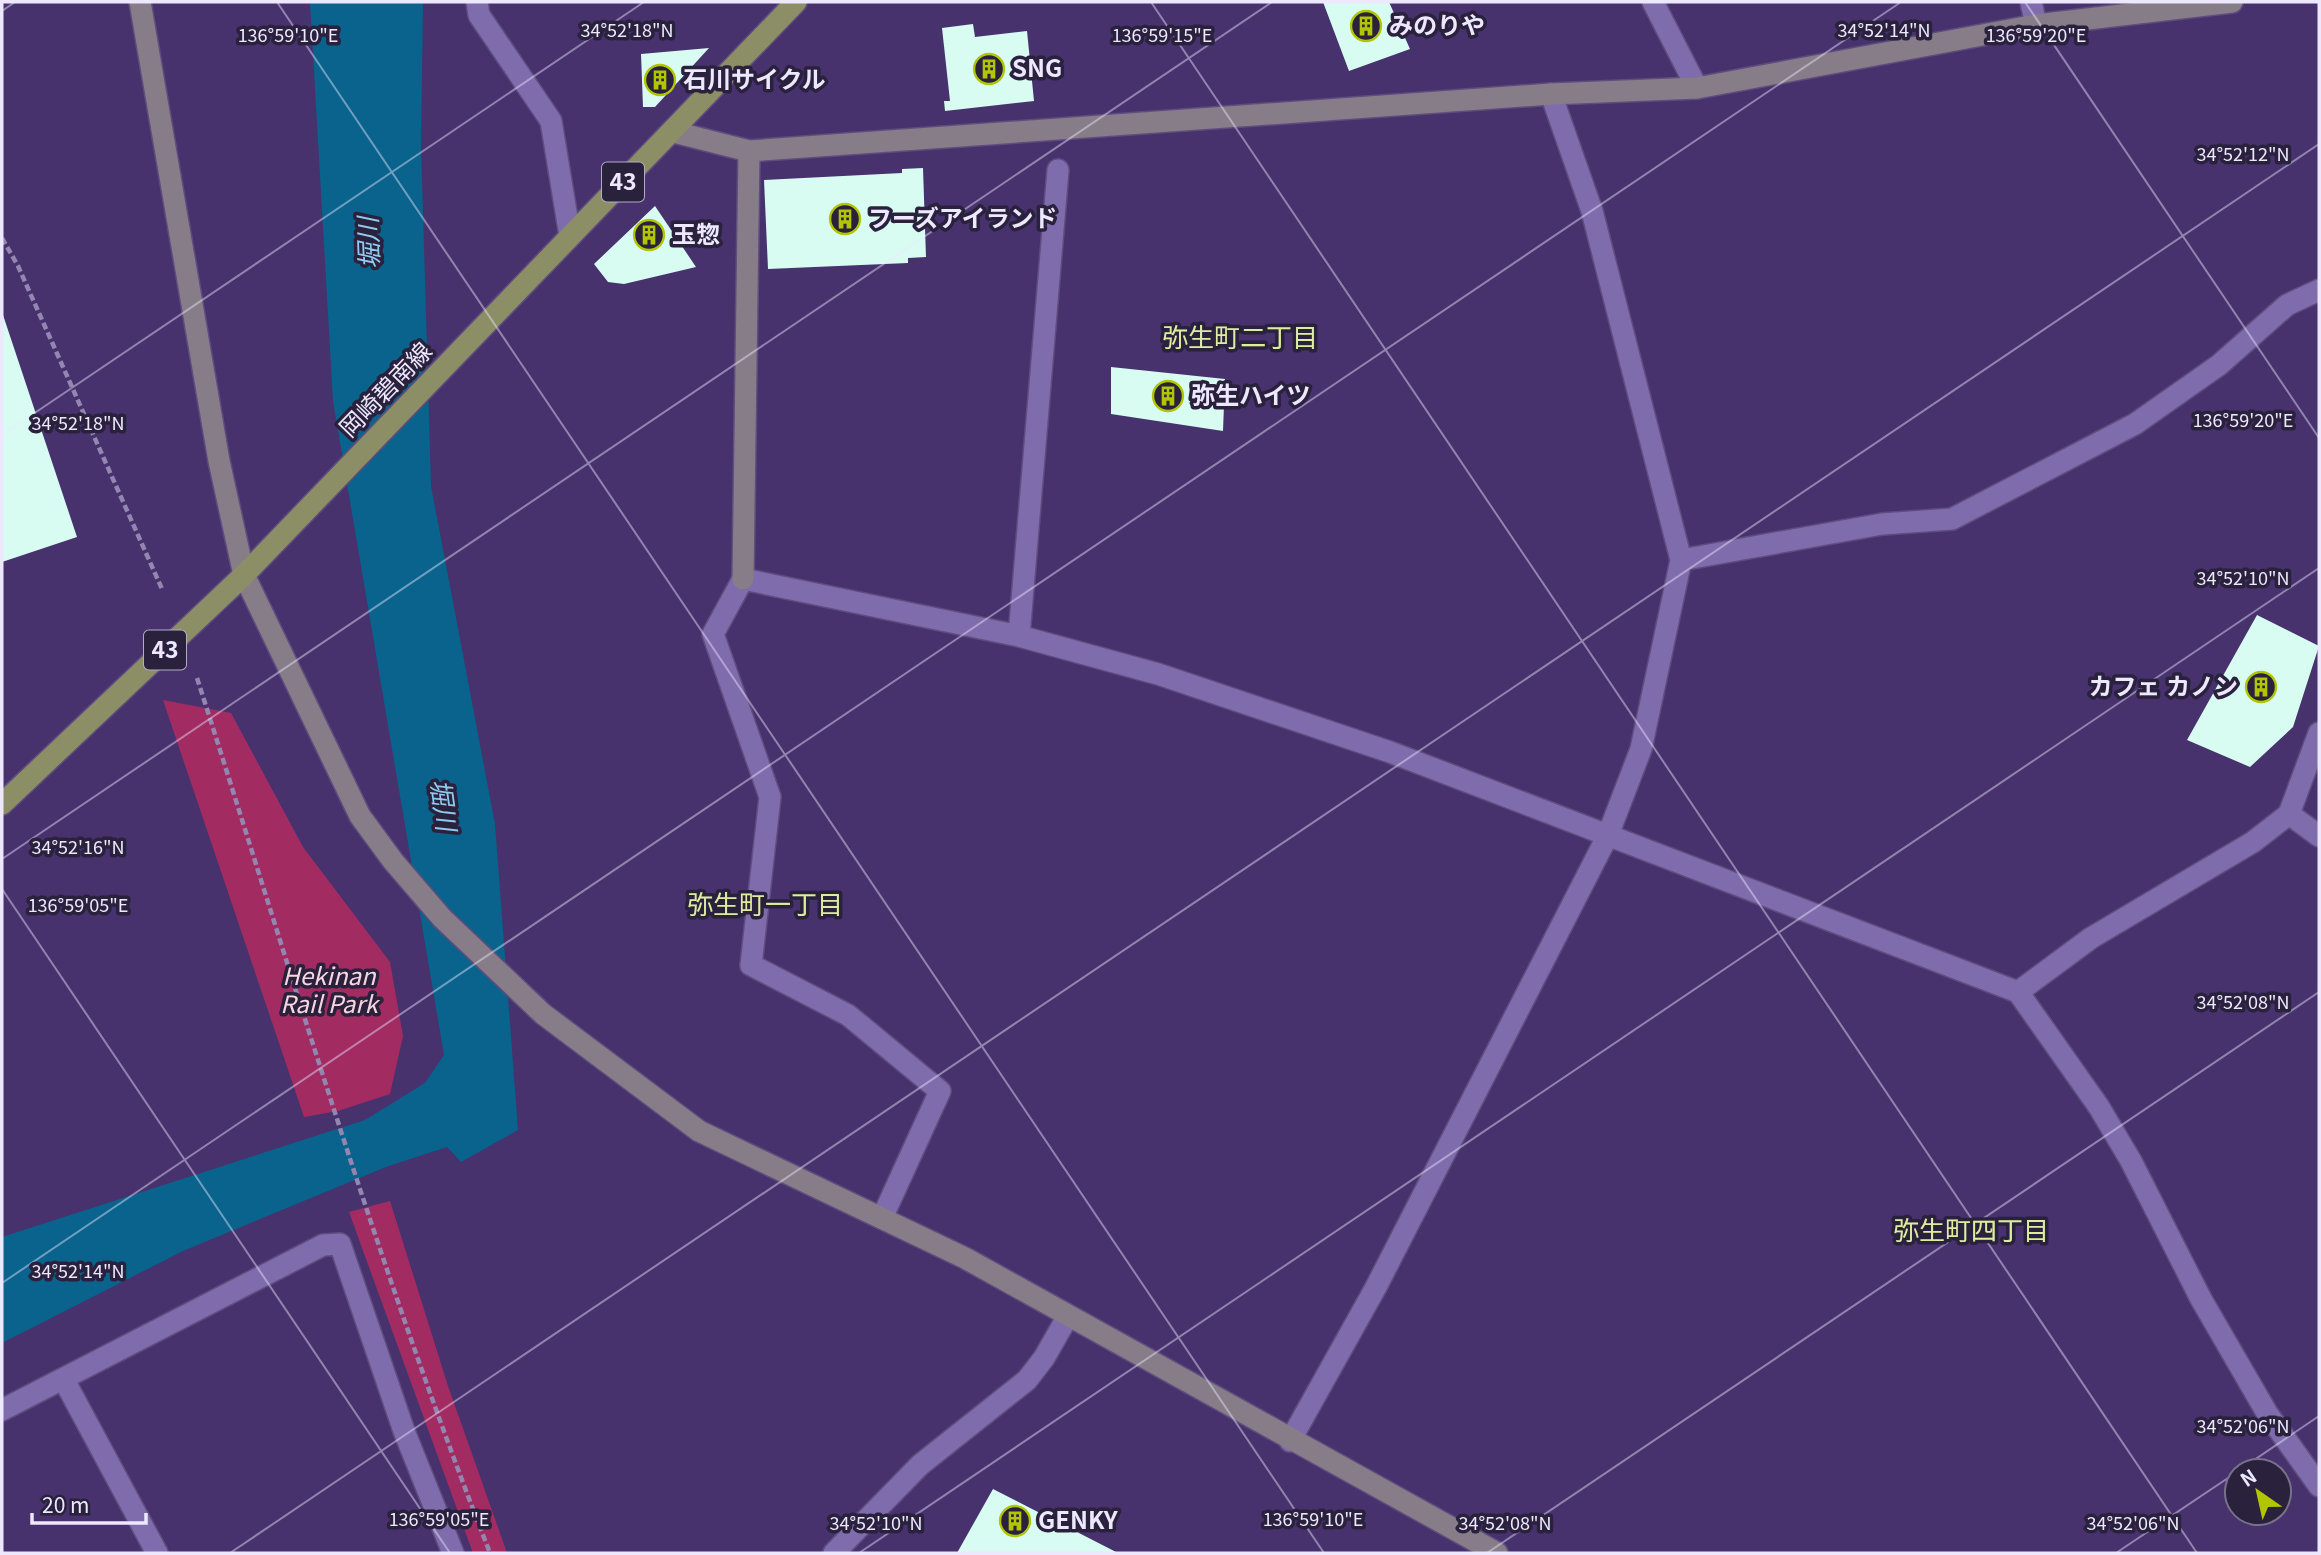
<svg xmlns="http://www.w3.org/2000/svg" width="2321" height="1555" viewBox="0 0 2321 1555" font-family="Georgia,'Noto Sans JP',serif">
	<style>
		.green { fill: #a22c62 }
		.water { fill: #09638c }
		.building { fill: #d8fcf2 }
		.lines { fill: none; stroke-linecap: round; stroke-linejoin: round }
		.street-casing { stroke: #5f4d7e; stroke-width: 24 }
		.secondary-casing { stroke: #5f4d7e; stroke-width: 24 }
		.primary-casing { stroke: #5f4d7e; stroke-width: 24 }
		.path { stroke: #9386b0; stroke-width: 4.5; stroke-dasharray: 7 3.5; stroke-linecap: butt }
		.street { stroke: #7f6cad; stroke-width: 21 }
		.secondary { stroke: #867d89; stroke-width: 21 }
		.primary { stroke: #8c8e66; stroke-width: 21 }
		.ticks { fill: none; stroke: #ede8fe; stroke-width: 2; stroke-opacity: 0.45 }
		.labels { text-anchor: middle; stroke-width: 7; stroke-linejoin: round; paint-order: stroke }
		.shield { fill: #2a213d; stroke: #b2acc4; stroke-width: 2 }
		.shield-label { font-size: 23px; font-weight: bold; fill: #ede8fe }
		.poi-label { font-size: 24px; font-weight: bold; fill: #ede8fe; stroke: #2a213d; text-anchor: start }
		.street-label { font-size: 24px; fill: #ede8fe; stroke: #2a213d }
		.park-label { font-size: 24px; font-style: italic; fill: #f7d6e0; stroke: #2a213d }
		.water-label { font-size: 26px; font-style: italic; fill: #91caef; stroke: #2a213d }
		.neighbourhood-label { font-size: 26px; fill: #deec9f; stroke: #2a213d }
		.ticks-label { font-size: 18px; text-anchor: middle; fill: #ede8fe; stroke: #2a213d; stroke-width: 7; stroke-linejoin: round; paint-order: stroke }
	</style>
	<rect width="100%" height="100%" fill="#47326e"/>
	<path class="green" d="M163,700l68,13 72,134 87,115 13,74 -13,58 -52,17 -34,6z
		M390,1201l58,185 59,167h-34l-124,-341z"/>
	<path class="water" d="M310,2h113l-2,143 10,341 64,338 23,306 -57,32 -14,-15 -61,20 -203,84 -181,92v-106l363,-117 60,-37 19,-28 -111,-654z"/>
	<path class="building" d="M1323,2h66l21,47 -61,22z
		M973,24l2,13 52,-6 7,70 -89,10 -1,-10h6l-8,-73z
		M709,48l-54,59h-12l-2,-53z
		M923,168l3,89 -18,1v5l-140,6 -4,-89 138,-7v-4z
		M655,206l41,61 -72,17 -16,-2 -14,-18z
		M2,312l75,225 -75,25z
		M1111,367l114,12 -2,52 -112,-17z
		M2257,615l62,31 -26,81 -43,40 -63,-27z
		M993,1489l125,64h-161z"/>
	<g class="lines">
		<g class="street-casing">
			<path id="street" d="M477,2l2,13 72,106 19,115
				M1653,2l44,86
				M2031,2l5,23
				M1681,560l201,-36 70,-5 183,-95 84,-59 68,-60 32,-15
				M1019,636l39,-466
				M2289,814l30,22
				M2018,992l73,-54 162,-96 36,-28 30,-81
				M882,1218l58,-127 -92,-76 -97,-50 19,-168 -57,-163 30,-55 276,57 139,38 232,78 628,240 81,115 32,54 70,138 66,114 52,73
				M64,1380l93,173
				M2,1410l321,-165 17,-1 64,187 49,122
				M1290,1441l86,-154 232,-452 33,-86 40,-189 -89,-349 -41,-117
				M834,1553l86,-88 107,-85 17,-22 24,-42"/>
		</g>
		<g class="secondary-casing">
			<path id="secondary" d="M140,2l79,459 25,114 116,241 33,45 49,57 101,96 156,117 266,127 532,295
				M674,132l75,19 -6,428
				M749,151l802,-57 146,-6 339,-63 196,-23"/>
		</g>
		<g class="primary-casing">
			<path id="primary" d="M2,804l242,-229 552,-573"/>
		</g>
		<path class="path" d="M2,238l16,28 144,323
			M197,678c94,293 181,589 293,875"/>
		<use href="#street" class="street"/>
		<use href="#secondary" class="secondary"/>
		<use href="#primary" class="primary"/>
	</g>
	<path class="ticks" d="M277,2l1047,1551M1151,2l1046,1551M2025,2l294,436M2,11l13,-9M2,435l642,-433M2,859l1270,-857M2,889l448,664M2,1283l1899,-1281M2238,1471l81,-55M230,1553l2089,-1409M859,1553l1460,-985M1487,1553l832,-561M2116,1553l121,-81"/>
	<defs>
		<g id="building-ring" transform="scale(1.575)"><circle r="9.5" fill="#2a213d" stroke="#b1c500" stroke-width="1.5"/><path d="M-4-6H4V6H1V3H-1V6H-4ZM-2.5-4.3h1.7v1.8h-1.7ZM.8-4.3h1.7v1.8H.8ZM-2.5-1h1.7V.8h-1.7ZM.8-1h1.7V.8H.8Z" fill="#b1c500"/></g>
	</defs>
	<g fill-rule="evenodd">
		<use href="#building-ring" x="1366" y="26"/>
		<use href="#building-ring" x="989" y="69"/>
		<use href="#building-ring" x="660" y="80"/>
		<use href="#building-ring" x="845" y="219"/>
		<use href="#building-ring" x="649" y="235"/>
		<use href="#building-ring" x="1168" y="396"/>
		<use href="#building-ring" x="2261" y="687"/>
		<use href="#building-ring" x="1015" y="1521"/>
	</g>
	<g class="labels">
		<g class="shield">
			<rect x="602" y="162.5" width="42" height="39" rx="5"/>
			<rect x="144" y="630.5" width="42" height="39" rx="5"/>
		</g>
		<g class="shield-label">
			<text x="623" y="190">43</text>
			<text x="165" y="658">43</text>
		</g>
		<g class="poi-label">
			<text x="1389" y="34">みのりや</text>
			<text x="1012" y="77">SNG</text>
			<text x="683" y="88">石川サイクル</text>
			<text x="868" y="227">フーズアイランド</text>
			<text x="672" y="243">玉惣</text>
			<text x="1191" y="404">弥生ハイツ</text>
			<text x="2238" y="695" text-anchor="end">カフェ カノン</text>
			<text x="1038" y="1529">GENKY</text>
		</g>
		<g class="street-label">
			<text transform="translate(386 390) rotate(-46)" y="8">岡崎碧南線</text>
		</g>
		<g class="park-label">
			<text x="329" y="985">Hekinan<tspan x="329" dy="28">Rail Park</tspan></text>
		</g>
		<g class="water-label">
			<text transform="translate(369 243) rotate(-92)" y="9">堀川</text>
			<text transform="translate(443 805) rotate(82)" y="9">堀川</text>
		</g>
		<g class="neighbourhood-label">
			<text x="1240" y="347">弥生町二丁目</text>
			<text x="765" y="914">弥生町一丁目</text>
			<text x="1971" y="1240">弥生町四丁目</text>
		</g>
	</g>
	<g class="ticks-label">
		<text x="627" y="37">34°52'18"N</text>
		<text x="1884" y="37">34°52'14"N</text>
		<text x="288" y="42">136°59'10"E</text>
		<text x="1162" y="42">136°59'15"E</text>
		<text x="2036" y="42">136°59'20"E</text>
		<text x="2243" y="161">34°52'12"N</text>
		<text x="2243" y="427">136°59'20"E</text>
		<text x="78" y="430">34°52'18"N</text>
		<text x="2243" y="585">34°52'10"N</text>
		<text x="78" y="854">34°52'16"N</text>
		<text x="78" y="912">136°59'05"E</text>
		<text x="2243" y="1009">34°52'08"N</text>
		<text x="78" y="1278">34°52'14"N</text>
		<text x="2243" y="1433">34°52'06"N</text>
		<text x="439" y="1526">136°59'05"E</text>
		<text x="1313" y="1526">136°59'10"E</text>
		<text x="876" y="1530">34°52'10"N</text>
		<text x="1505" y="1530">34°52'08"N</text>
		<text x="2133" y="1530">34°52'06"N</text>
	</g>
	<rect width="2321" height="1555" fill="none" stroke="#ede8fe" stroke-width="7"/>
	<g transform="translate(2258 1492) rotate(326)"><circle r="33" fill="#2a213d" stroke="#78718a" stroke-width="2"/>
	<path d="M0-5L12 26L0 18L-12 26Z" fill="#b1c500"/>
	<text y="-10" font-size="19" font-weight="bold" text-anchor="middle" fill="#ede8fe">N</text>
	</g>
	<path d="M32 1513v10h114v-10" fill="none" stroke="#ede8fe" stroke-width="3.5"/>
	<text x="42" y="1513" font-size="21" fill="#ede8fe" stroke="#2a213d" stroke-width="5" paint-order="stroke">20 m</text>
</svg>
